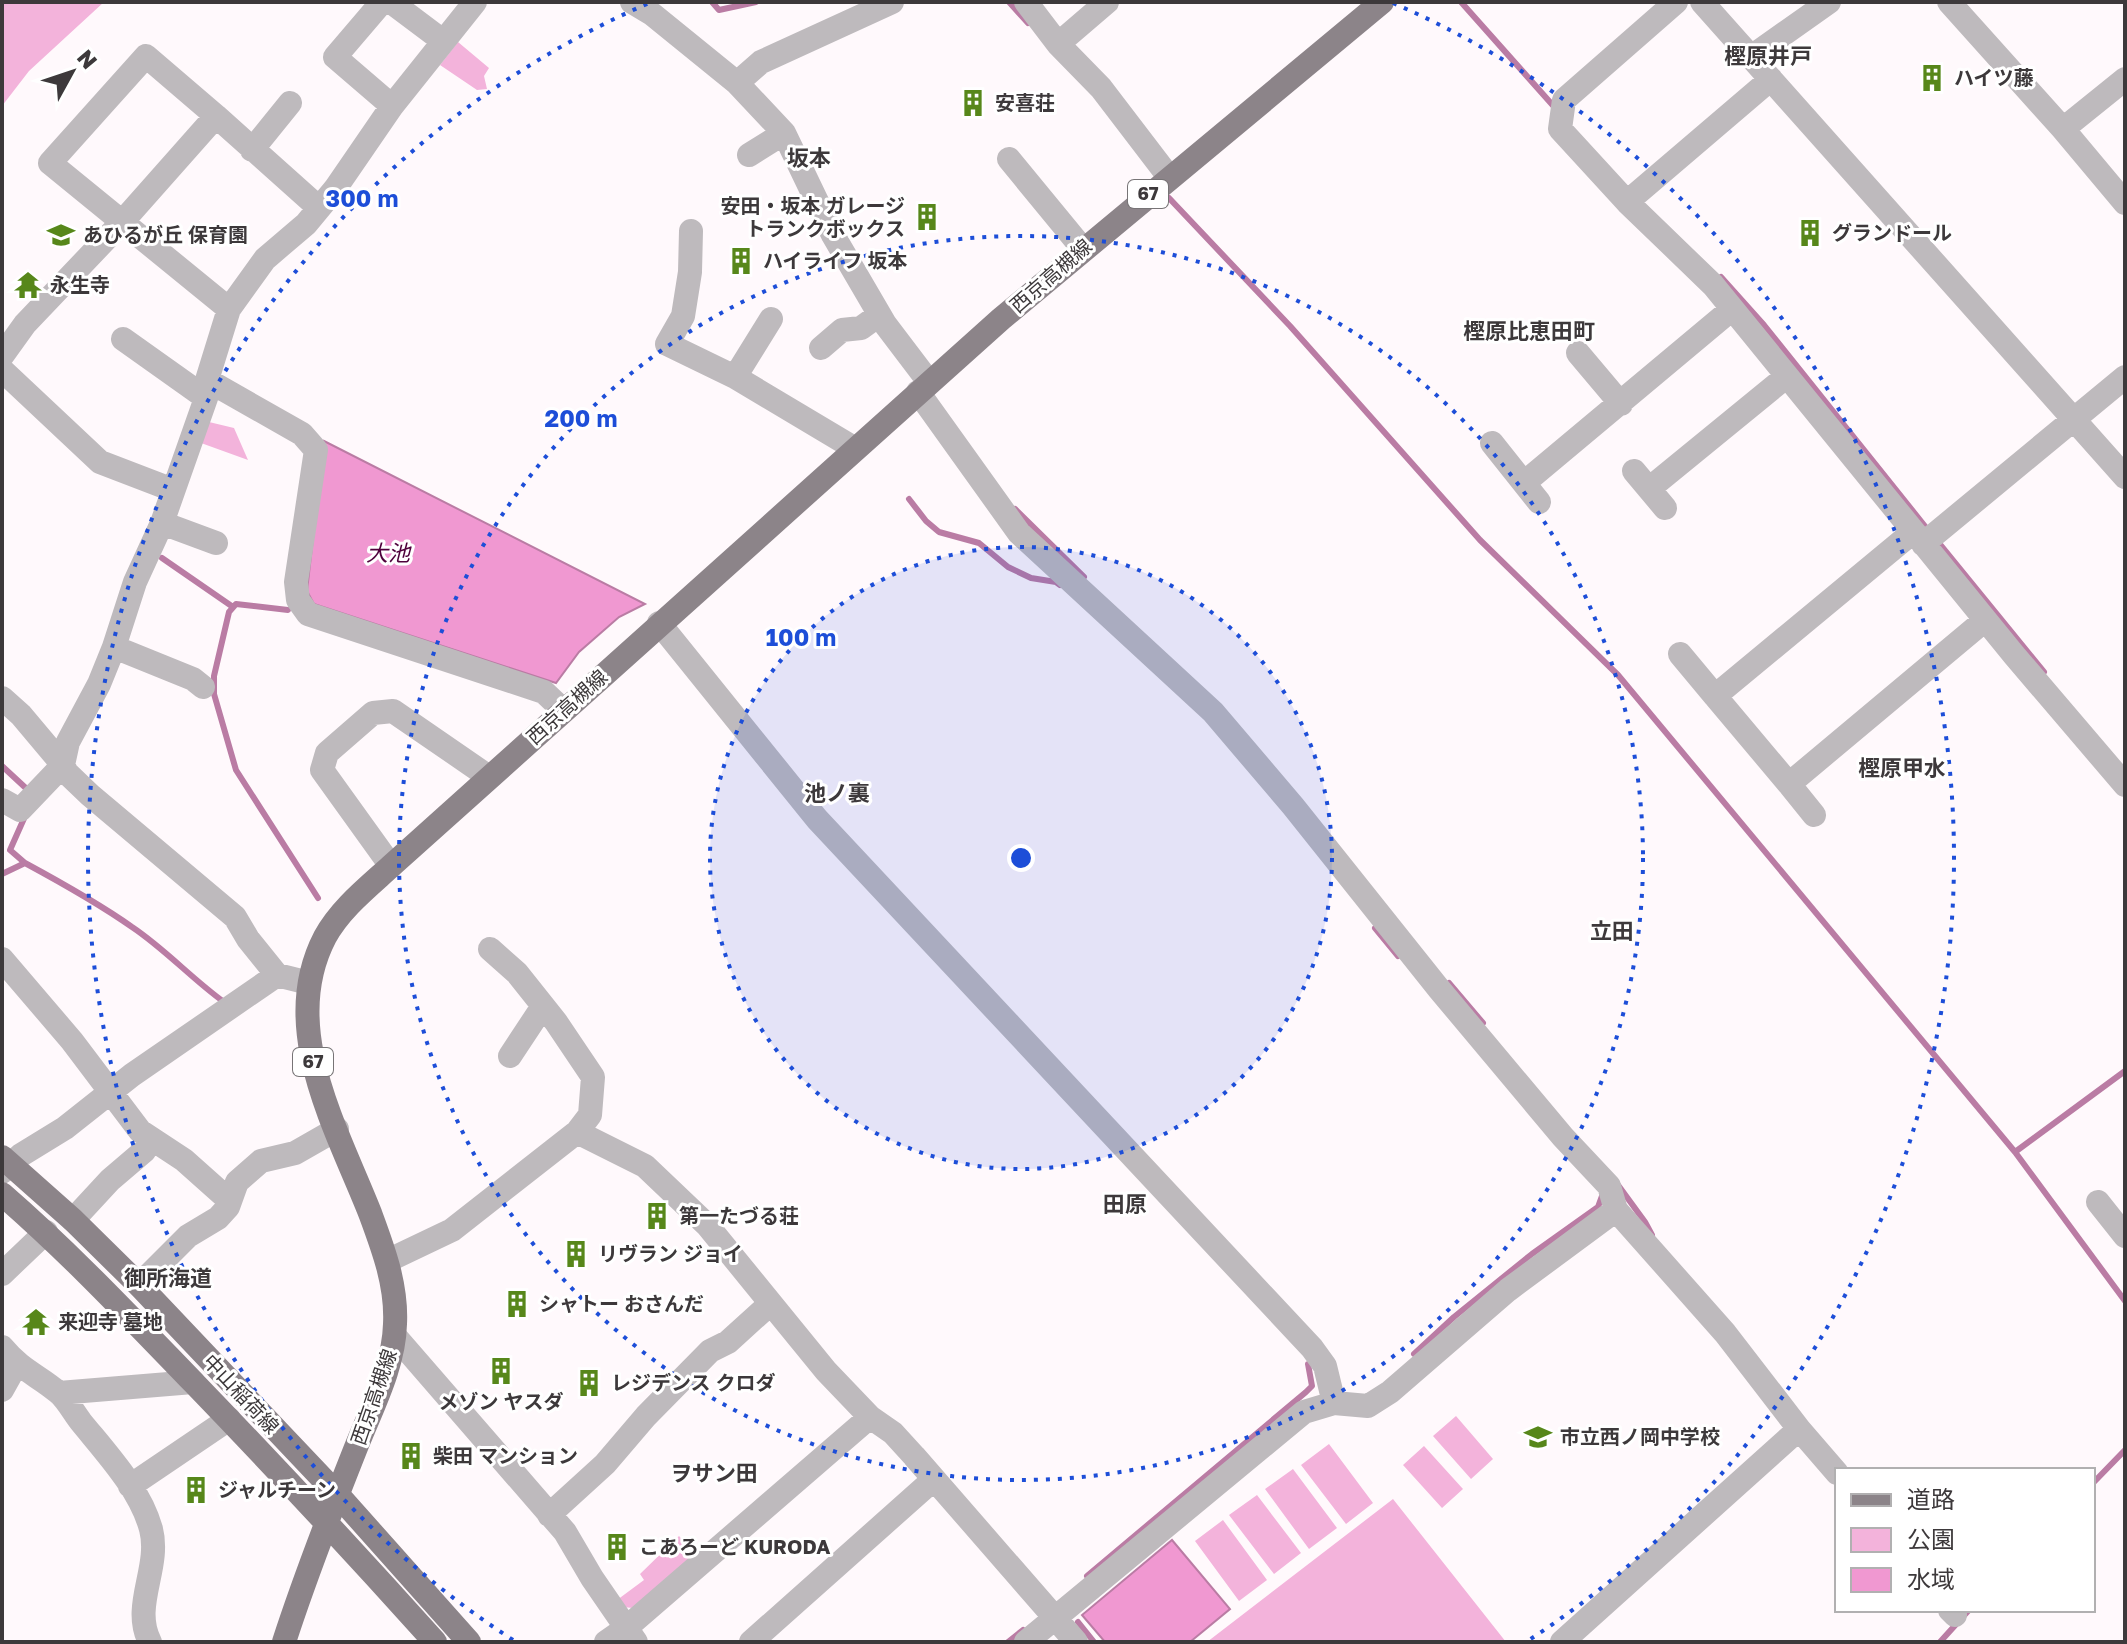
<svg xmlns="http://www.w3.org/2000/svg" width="2127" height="1644" viewBox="0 0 2127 1644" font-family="'Golos Text','Noto Sans JP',sans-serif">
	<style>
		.green { fill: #f3b3db }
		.water { fill: #f098d1; stroke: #ba7ca4; stroke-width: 2 }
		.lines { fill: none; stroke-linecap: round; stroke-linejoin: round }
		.stream { stroke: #ba7ca4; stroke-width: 6 }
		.minor { stroke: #bebabd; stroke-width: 24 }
		.major { stroke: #8c8489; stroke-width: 24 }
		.ring { fill: none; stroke: #1d4ed8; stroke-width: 4; stroke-dasharray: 4 8 }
		.labels { text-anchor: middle; stroke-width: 6; stroke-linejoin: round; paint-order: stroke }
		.shield { fill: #fff; stroke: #777476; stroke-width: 2 }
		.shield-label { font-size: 18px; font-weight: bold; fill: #3d393b }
		.poi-label { font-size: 20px; font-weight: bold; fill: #3d393b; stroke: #fff; text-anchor: start }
		.street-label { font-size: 20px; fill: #3d393b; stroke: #fff }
		.neighbourhood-label { font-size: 22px; font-weight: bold; fill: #3d393b; stroke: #fff }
		.water-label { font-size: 22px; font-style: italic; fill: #4e003b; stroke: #fff }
		.centre { fill: #1d4ed8; stroke: #fff; stroke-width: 4 }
		.ring-label { font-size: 24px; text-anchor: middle; font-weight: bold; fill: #1d4ed8; stroke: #fff; stroke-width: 6; stroke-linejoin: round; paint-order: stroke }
	</style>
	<rect width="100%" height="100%" fill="#fff9fc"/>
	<path class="green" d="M2,2h102l-75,69 -27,35z
		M458,42l31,26 -5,8 3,13 -10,1 -37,-25z
		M209,422l25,6 14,32 -47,-17z
		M1456,1416l37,43 -22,20 -38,-43z
		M1329,1444l44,59 -27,21 -45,-59z
		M1424,1446l39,43 -21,19 -39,-43z
		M1293,1469l44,59 -28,21 -44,-60z
		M1257,1495l44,58 -27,21 -45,-59z
		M1393,1499l113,143h-299z
		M1223,1520l44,60 -28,21 -44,-60z
		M679,1536l17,18 -63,54 -11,-1 -5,-7 27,-20 -4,-6z"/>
	<path class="water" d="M324,441l321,163 -26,13 -40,35 -23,31 -242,-79 -7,-13z
		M1172,1540l58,69 -40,33h-85l-23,-27z"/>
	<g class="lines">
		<path class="stream" d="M712,2l7,8 37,-8
			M1009,2l19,21
			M1461,2l96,108
			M1169,198l121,128 190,214 138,135 397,477 110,149
			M1721,277l43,48 164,205
			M909,499l17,22 13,11 40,11 29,24 23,11 25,4 4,3
			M1015,509l69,68
			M1938,542l106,130
			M162,558l71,49
			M288,610l-52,-6 -7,8 -15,64v18l22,76 82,128
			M2,766l27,25
			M25,863l-15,-13 16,-36
			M2,874l23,-11c37,20 73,40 107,64 33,22 60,52 92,75
			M1375,928l23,28
			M1449,983l34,40
			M2015,1152l110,-81
			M1618,1185l27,37 7,13
			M1414,1354l40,-37 78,-63 66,-47 4,-11
			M2093,1483l32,-33
			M1087,1576l219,-184 6,-6 -4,-22
			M1078,1622l16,20
			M1008,1642l15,-12
			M1940,1642l29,-32"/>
		<path class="minor" d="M382,2l-47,55 57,49
			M391,2l52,39
			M632,2l20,12 85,69 47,50 49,102 52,89 44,58
			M1026,2l32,42 43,44 68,89
			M1676,2l-112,98 -4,29 67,73 86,83 301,370 111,130
			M1702,2l423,475
			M1949,2l114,127 62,74
			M1058,44l49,-42
			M1751,57l78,-55
			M737,83l24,-21 131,-60
			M216,116l103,92
			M2063,129l62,-50
			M252,150l38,-47
			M749,155l35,-22
			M1009,159l74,90
			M1627,202l144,-123
			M691,231l-1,41 -7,44 -16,28 68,33 119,71
			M123,339l83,59
			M821,348l21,-18 19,-2 18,-13
			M1578,353l43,51
			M2,356l23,-32 98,-103 93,-105 -70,-60 -96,107 179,146
			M2,370l98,92 73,28
			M735,377l36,-58
			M207,380l95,54 14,16 -20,132 2,18 10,14 236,78 19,18
			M918,392l101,141 194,179 80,94 146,183 124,148 46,49 7,24 109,123 74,96 38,44
			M1492,443l47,59
			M1634,471l31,37
			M1524,483l208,-174
			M1650,488l137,-112
			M162,523l54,20
			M1913,532l-198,164 74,88 196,-164
			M1923,544l202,-167
			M659,623l158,196 495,529 13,18 9,37
			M114,647l79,32 10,8
			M1680,654l35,42
			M2,698l19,17 42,50 4,8 23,22 145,122 13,22 29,36 32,8
			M1789,784l25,31
			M2,800l18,10 43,-45 5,-23 31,-58 15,-37 21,-65 27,-59 44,-125 1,-18 22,-71 36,-50 41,-35 29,-35 57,-83 83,-104
			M391,866l-69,-96 5,-17 46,-40 20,-2 96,66
			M2,959l70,82 68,90 44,29 46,41
			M510,1056l33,-50
			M577,1132l68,34 62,59 119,146 44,46 23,16 21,23 162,186
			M2,1172l19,-17 44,-27 67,-53 145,-100
			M2098,1202l27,34
			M73,1220l37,-40 34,-29 7,-10
			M387,1261l65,-31 125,-98 13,-17 3,-38 -37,-55 -39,-49 -27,-24
			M2,1274l44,-42
			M139,1285l49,-49 30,-18 10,-11 9,-25 24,-21 34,-8 42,-24
			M395,1336l170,196 27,46 44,64
			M2,1347c20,24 36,28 57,46 8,7 15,20 22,29 26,32 59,67 70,107 10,39 -20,77 -1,113
			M2,1390l14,-25
			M59,1393l134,-11
			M130,1486l99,-67
			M549,1515l56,-51 41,-48 64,-65 18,-9 42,-38
			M1950,1610l5,5
			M606,1642l20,-14 244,-211
			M751,1642l182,-162
			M1026,1642l278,-230 30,-9 34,3 22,-14 118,-102 108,-80
			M1562,1642l237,-213"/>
		<path class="major" d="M2,1157l71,63 66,65 199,210 131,147
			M2,1194c68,59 129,124 192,189 82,85 162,171 241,259
			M284,1642c21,-65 46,-129 71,-192 16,-41 39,-83 40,-126 2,-39 -12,-76 -25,-111 -34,-86 -92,-186 -45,-276 15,-28 43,-50 66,-71l610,-547 381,-317"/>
	</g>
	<circle cx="1021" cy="858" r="311" fill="#1d4ed8" fill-opacity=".12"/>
	<g class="ring">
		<circle cx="1021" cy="858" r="311"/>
		<circle cx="1021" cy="858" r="622"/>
		<path d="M513 1640A932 932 0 0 1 649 3M1393 3A932 932 0 0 1 1529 1640"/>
	</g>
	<defs>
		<g id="building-bare" transform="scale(2.16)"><path d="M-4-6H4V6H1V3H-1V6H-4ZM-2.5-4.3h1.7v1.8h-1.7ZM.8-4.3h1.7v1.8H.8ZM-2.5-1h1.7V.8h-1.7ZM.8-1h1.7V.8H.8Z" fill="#57871a" stroke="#fff" stroke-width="2.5" paint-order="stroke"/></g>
		<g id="school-bare" transform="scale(2.16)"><path d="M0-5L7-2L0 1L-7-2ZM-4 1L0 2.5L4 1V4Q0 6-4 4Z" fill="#57871a" stroke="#fff" stroke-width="2.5" paint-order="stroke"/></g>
		<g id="temple-bare" transform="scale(2.16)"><path d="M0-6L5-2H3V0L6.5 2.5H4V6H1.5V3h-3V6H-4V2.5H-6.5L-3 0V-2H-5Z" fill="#57871a" stroke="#fff" stroke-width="2.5" paint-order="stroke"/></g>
	</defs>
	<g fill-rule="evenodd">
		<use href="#building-bare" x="1932" y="78"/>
		<use href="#building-bare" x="973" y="103"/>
		<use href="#building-bare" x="927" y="217"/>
		<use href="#building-bare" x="1810" y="233"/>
		<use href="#school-bare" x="61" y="235"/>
		<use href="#building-bare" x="741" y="261"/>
		<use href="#temple-bare" x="28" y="285"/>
		<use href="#building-bare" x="657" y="1216"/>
		<use href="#building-bare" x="576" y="1254"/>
		<use href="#building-bare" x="517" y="1304"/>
		<use href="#temple-bare" x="36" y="1322"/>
		<use href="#building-bare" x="501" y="1371"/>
		<use href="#building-bare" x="589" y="1383"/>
		<use href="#school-bare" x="1538" y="1437"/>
		<use href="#building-bare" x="411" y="1456"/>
		<use href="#building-bare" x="196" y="1490"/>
		<use href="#building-bare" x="617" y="1547"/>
	</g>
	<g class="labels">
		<g class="shield">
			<rect x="1128" y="180" width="40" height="28" rx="6"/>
			<rect x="293" y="1048" width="40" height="28" rx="6"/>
		</g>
		<g class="shield-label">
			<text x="1148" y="200">67</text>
			<text x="313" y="1068">67</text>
		</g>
		<g class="poi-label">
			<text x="1954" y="85">ハイツ藤</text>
			<text x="995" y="110">安喜荘</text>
			<text x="905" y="213" text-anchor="end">安田・坂本 ガレージ<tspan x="905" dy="23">トランクボックス</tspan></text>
			<text x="1832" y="240">グランドール</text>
			<text x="83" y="242">あひるが丘 保育園</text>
			<text x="763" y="268">ハイライフ 坂本</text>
			<text x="50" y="292">永生寺</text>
			<text x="679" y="1223">第一たづる荘</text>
			<text x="598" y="1261">リヴラン ジョイ</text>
			<text x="539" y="1311">シャトー おさんだ</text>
			<text x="58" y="1329">来迎寺 墓地</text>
			<text x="611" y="1390">レジデンス クロダ</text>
			<text x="501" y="1409" text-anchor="middle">メゾン ヤスダ</text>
			<text x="1560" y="1444">市立西ノ岡中学校</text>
			<text x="433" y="1463">柴田 マンション</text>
			<text x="218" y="1497">ジャルチーン</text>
			<text x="639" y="1554">こあろーど KURODA</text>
		</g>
		<g class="street-label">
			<text transform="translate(1051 276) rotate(-41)" y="7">西京高槻線</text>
			<text transform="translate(567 707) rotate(-42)" y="7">西京高槻線</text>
			<text transform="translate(241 1394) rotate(47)" y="7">中山稲荷線</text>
			<text transform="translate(374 1397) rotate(-71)" y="7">西京高槻線</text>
		</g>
		<g class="neighbourhood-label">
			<text x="1768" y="64">樫原井戸</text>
			<text x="809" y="166">坂本</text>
			<text x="1529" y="339">樫原比恵田町</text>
			<text x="1902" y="776">樫原甲水</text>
			<text x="837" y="801">池ノ裏</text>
			<text x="1612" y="939">立田</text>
			<text x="1125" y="1212">田原</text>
			<text x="168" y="1286">御所海道</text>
			<text x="714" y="1481">ヲサン田</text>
		</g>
		<g class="water-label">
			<text x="388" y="561">大池</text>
		</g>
	</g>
	<circle cx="1021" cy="858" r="12" class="centre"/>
	<g class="ring-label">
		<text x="362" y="207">300 m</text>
		<text x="581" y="427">200 m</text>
		<text x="801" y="646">100 m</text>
	</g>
	<rect width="2127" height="1644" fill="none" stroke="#3d393b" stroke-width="8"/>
	<rect x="1835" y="1468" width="260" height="144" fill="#ffffff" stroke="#b1b0b1" stroke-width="2"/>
	<rect x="1851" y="1494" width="40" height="12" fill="#8c8489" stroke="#b1b0b1" stroke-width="2"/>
	<text x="1907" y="1508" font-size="24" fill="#3d393b">道路</text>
	<rect x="1851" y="1528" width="40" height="24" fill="#f3b3db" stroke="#b1b0b1" stroke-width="2"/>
	<text x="1907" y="1548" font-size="24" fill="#3d393b">公園</text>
	<rect x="1851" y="1568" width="40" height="24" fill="#f098d1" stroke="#b1b0b1" stroke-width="2"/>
	<text x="1907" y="1588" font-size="24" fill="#3d393b">水域</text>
	<g transform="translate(72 72) rotate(50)" stroke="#ffffff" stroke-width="6" paint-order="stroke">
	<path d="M0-6L14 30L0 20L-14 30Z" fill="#3d393b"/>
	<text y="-12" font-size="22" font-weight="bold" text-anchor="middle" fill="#3d393b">N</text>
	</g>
</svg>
